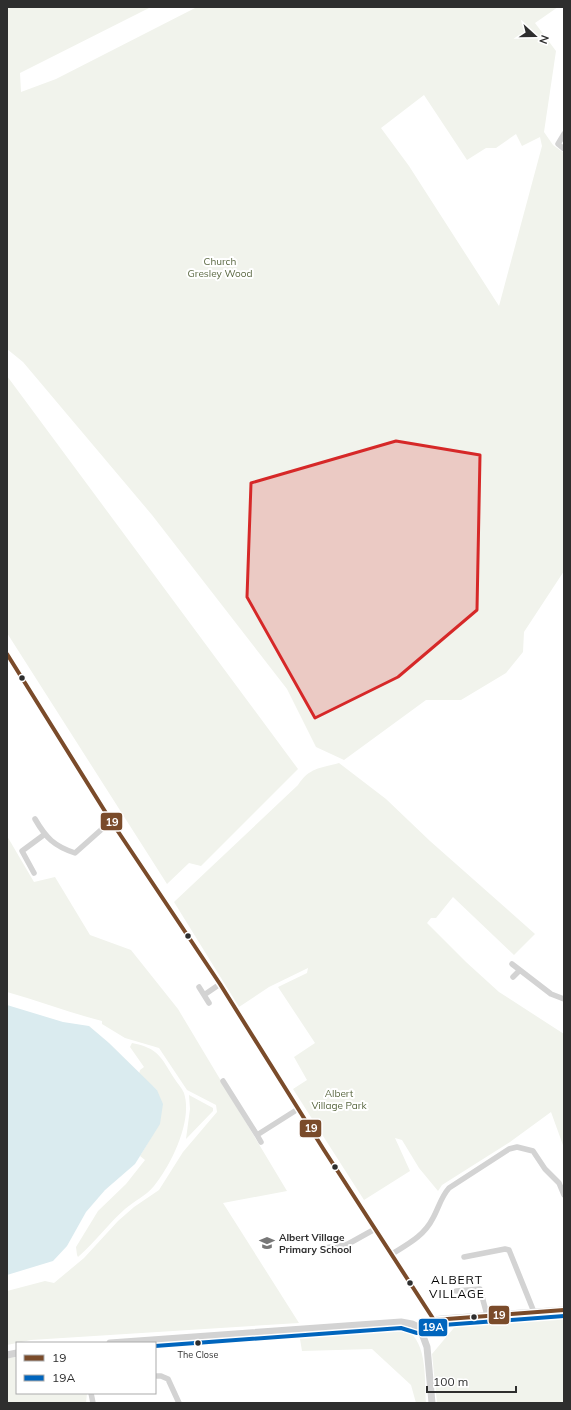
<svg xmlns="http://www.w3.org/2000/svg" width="571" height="1410" viewBox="0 0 571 1410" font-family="Mulish,sans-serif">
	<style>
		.green { fill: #f1f3ec; fill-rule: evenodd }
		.water { fill: #daebef }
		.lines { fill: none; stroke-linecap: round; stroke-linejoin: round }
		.minor { stroke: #d3d3d3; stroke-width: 5.5 }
		.tertiary { stroke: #d3d3d3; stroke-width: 7 }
		.bus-1-casing { stroke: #fff; stroke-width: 7 }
		.bus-2-casing { stroke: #fff; stroke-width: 7 }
		.bus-1 { stroke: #7a4b2a; stroke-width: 4 }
		.bus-2 { stroke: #0065bd; stroke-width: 4 }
		.marked { fill: #d62828; fill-opacity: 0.2; stroke: #d62828; stroke-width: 3; stroke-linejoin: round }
		.bus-dot { fill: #2e2e2e; stroke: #fff; stroke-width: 1.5 }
		.labels { text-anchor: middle; stroke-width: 4; stroke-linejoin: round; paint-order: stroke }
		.bus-label { font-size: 9px; fill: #2e2e2e; stroke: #fff }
		.park-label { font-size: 10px; fill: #58663f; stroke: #fff }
		.poi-label { font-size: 10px; font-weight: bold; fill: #2e2e2e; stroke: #fff; text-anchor: start }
		.quarter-label { font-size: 12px; letter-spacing: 1px; fill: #000; stroke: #fff }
		.line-badge { stroke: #fff; stroke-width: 1.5 }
		.badge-label { font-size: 11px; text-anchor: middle; font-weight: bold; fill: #fff }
	</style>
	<rect width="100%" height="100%" fill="#fff"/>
	<path class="green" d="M7,7h144l-131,66 1,19 35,-13 141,-72h361l-23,16 21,28 -12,81 9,13 11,8v418l-40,61 -1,20 -17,21 -45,27h-35l-82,60 -28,-13 -29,-58 -135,-174 -129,-153 -16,-13zM424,95l43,65 19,-12h10l20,-14 6,12 18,-9 2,9 -43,160 -90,-140 -28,-38z
		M7,376l291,393 -97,97 -12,-3 -22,21 -160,-251z
		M339,763l47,36 44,42 105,93 -21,21 -61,-58 -17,21h-5l-4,5 39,39 33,30 65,42v114l-13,-36 -41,30 -68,43 -4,6 -19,-23 -17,-28 -7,-2 15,33 -46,29 -71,-111 14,-9 -13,-23 21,-14 -37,-56 29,-14 1,-5 -39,19 -30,20 -65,-105 124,-117c11,-17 22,-17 41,-22z
		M7,836l27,46 21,-5 35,58 41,15 47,59 109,182 -64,12 76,120 -268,17 -24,5v-54l38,-10 9,2 30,-25 34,-37 16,-14 25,-17 24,-38 34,-40 -1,-7 -29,-15 -28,-42 -34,-10 -23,-14v-3c-32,-8 -63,-20 -95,-29z
		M132,1043c26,5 29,14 42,35 3,5 8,10 10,15 9,28 -13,72 -30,93 -8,10 -20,15 -29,23 -16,14 -30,33 -47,48l-1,-2 -1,-8 22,-36 28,-27 19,-24 -5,-4 9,-15 8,-51 -18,-16 1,-4 4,-3 -14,-20z
		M189,1095l24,13v3l-27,28 4,-30z
		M564,1316v87h-127l-5,-49 26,-31z
		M399,1327c30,8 25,51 27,76h-10l-5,-18 -39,-36 -70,2 -3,-18z
		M17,1357v36h70l-1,10h-79v-45z"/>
	<path class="water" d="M7,1005l56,17 26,4 20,17 48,47 6,14 -3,20 -25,40 -30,26 -19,22 -19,34 -14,15 -46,14z"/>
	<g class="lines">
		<path class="minor" d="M564,134l-6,10 6,5
			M7,654l104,167 109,163 104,166 110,170
			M35,819c11,19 19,27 40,34l36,-32
			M34,873l-12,-22 23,-17
			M512,964l39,30 13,5
			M513,977l6,-6
			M199,987l10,16
			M204,995l16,-11
			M223,1081l34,54 41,-26
			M257,1135l4,7
			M325,1248l23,-4 27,-15
			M392,1254c16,-10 32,-18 41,-36 6,-11 8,-21 16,-30l60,-39 8,-2 16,4 12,18 14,14 5,12
			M464,1257l41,-8 4,1 25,62
			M456,1291l24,-2 7,26
			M155,1376h6l7,3 11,24
			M91,1393l2,10"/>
		<path class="tertiary" d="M420,1328l14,-8 8,-1 122,-9
			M420,1328l7,19 5,56
			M110,1343l291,-21 11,2 8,4
			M7,1355l10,-2"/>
		<g class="bus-1-casing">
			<path id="bus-1" d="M7,654l104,167 109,163 104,166 110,170
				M434,1320l130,-10"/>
		</g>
		<g class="bus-2-casing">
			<path id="bus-2" d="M423,1333l13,-7 7,-1 121,-9
				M155,1346l246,-18 16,5"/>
		</g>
		<use href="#bus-1" class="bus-1"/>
		<use href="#bus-2" class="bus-2"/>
	</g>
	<path class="marked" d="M396,441l84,14 -3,155 -79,67 -83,41 -68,-121 4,-114z"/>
	<defs>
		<g id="school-bare" transform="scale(1.2)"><path d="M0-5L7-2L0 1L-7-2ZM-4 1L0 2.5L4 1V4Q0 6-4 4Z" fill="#777" stroke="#fff" stroke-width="2.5" paint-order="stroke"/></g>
	</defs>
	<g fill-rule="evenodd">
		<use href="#school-bare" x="267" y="1243"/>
	</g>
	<g class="bus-dot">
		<circle cx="22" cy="678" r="3.5"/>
		<circle cx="188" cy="936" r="3.5"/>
		<circle cx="335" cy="1167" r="3.5"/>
		<circle cx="410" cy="1283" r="3.5"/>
		<circle cx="474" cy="1317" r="3.5"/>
		<circle cx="198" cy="1343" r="3.5"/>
	</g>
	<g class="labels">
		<g class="bus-label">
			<text x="198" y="1358">The Close</text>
		</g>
		<g class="park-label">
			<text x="220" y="265">Church<tspan x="220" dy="12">Gresley Wood</tspan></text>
			<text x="339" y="1097">Albert<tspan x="339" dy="12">Village Park</tspan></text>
		</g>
		<g class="poi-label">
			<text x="279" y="1241">Albert Village<tspan x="279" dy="12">Primary School</tspan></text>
		</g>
		<g class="quarter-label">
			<text x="457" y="1284">ALBERT<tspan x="457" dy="14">VILLAGE</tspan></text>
		</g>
	</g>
	<g class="line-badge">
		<rect x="100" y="812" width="23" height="19" rx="4" fill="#7a4b2a"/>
		<rect x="299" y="1119" width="23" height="19" rx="4" fill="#7a4b2a"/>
		<rect x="488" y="1305" width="22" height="20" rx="4" fill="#7a4b2a"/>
		<rect x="418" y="1318" width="30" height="19" rx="4" fill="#0065bd"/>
	</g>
	<g class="badge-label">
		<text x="112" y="826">19</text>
		<text x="311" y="1132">19</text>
		<text x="499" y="1319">19</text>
		<text x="433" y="1331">19A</text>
	</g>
	<rect width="571" height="1410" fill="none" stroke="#2e2e2e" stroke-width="16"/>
	<rect x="16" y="1342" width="140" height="52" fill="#ffffff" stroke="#ababab"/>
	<rect x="24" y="1355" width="20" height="6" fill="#7a4b2a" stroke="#ababab"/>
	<text x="52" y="1362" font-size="12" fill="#2e2e2e">19</text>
	<rect x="24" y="1375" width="20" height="6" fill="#0065bd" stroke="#ababab"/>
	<text x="52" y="1382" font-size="12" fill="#2e2e2e">19A</text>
	<g transform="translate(535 36) rotate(111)" stroke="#ffffff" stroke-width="3" paint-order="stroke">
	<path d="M0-3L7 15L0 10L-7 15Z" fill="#2e2e2e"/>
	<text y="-6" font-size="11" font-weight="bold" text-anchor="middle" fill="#2e2e2e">N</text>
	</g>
	<path d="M427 1386v6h89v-6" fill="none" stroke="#2e2e2e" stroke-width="2"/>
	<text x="433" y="1386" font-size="12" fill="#2e2e2e" stroke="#ffffff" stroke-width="3" paint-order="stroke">100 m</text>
</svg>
